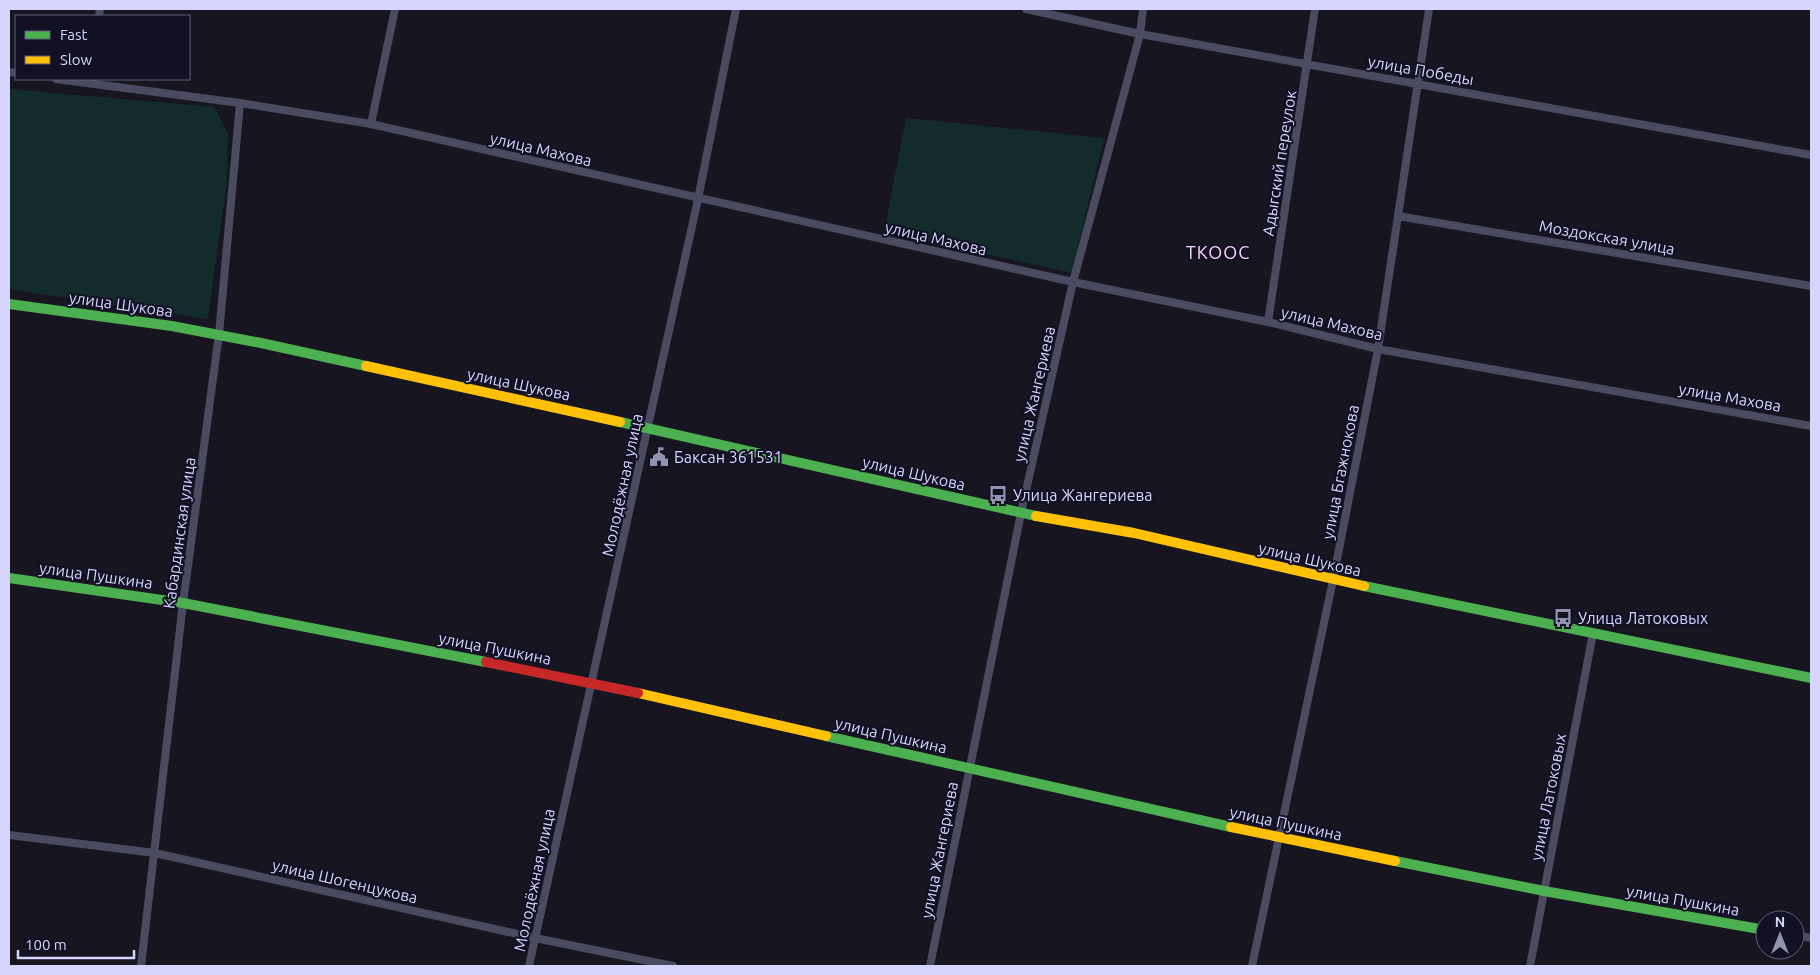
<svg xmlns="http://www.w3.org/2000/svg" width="1820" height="975" viewBox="0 0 1820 975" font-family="Ubuntu,sans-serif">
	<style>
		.green { fill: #132b2a }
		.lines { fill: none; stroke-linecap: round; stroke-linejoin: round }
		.street { stroke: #4a4b60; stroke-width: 8 }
		.fast { stroke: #4caf50; stroke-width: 10 }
		.slow { stroke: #ffc107; stroke-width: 10 }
		.jam { stroke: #c62828; stroke-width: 10 }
		.labels { text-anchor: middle; stroke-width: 4; stroke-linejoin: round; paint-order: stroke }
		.street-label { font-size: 16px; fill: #d6d5fd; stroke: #121025 }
		.poi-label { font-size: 16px; fill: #d6d5fd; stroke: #121025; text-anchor: start }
		.neighbourhood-label { font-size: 18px; letter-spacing: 1px; fill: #fdd7f3; stroke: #121025 }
	</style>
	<rect width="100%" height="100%" fill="#161520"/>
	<path class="green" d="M9,89l205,18 14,26 -1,48 -19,138 -199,-30z
		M906,118l198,20 -32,135 -188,-41z"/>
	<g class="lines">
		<path class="street" d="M1026,9l114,25 671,121
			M99,16l1,-7
			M9,72l7,1
			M56,79l184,24 131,21 702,158 195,40 110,27 433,77
			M371,124l24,-115
			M1398,216l413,70
			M1268,322l47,-313
			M9,835l146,18 380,85 138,28
			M1795,935l16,3
			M141,966l42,-363 36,-269 21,-231
			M529,966l169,-767 38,-190
			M930,966l91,-453 52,-231 67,-248 3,-25
			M1252,966l81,-386 45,-231 51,-340
			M1530,966l63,-333"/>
		<path class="fast" d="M9,304l163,22 89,17 105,23
			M620,422l416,94
			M9,578l174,25 303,59
			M1364,586l447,92
			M826,736l405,91
			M1395,861l149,30 221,39"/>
		<path class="slow" d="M366,366l254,56
			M1036,516l98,17 230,53
			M638,693l188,43
			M1231,827l164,34"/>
		<path class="jam" d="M486,662l152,31"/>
	</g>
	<defs>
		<g id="civic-bare" transform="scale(1.5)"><path d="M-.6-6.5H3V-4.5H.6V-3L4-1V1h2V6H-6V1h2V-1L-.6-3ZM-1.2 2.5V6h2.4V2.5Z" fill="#9392b0" stroke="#121025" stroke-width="2.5" paint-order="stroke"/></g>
		<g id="bus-bare" transform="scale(1.5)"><path d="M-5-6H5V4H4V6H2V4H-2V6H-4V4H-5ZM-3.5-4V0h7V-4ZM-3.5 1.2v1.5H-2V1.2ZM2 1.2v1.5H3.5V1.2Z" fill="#9392b0" stroke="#121025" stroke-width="2.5" paint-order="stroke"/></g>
	</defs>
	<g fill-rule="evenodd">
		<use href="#civic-bare" x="659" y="457"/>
		<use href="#bus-bare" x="998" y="495"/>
		<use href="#bus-bare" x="1563" y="618"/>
	</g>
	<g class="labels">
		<g class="street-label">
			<text transform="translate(1421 70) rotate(10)" y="6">улица Победы</text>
			<text transform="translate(541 149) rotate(13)" y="6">улица Махова</text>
			<text transform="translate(1279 163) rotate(-81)" y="6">Адыгский переулок</text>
			<text transform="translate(1607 237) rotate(10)" y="6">Моздокская улица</text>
			<text transform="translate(936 238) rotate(13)" y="6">улица Махова</text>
			<text transform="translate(121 304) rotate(8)" y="6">улица Шукова</text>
			<text transform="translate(1332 323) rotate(13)" y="6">улица Махова</text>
			<text transform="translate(519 384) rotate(12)" y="6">улица Шукова</text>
			<text transform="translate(1034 394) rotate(-77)" y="6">улица Жангериева</text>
			<text transform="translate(1730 397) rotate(10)" y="6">улица Махова</text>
			<text transform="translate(1340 472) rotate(-79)" y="6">улица Бгажнокова</text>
			<text transform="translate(914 473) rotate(13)" y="6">улица Шукова</text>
			<text transform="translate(622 485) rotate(-78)" y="6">Молодёжная улица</text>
			<text transform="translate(179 533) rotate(-82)" y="6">Кабардинская улица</text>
			<text transform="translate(1310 559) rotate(13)" y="6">улица Шукова</text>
			<text transform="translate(96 575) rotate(8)" y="6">улица Пушкина</text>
			<text transform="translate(495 648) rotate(11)" y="6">улица Пушкина</text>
			<text transform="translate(891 735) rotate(13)" y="6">улица Пушкина</text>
			<text transform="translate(1548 797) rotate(-79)" y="6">улица Латоковых</text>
			<text transform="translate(1286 823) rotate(12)" y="6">улица Пушкина</text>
			<text transform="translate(939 850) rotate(-79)" y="6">улица Жангериева</text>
			<text transform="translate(534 880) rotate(-78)" y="6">Молодёжная улица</text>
			<text transform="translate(345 881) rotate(13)" y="6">улица Шогенцукова</text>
			<text transform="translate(1683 900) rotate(10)" y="6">улица Пушкина</text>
		</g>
		<g class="poi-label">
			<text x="674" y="463">Баксан 361531</text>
			<text x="1013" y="501">Улица Жангериева</text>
			<text x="1578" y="624">Улица Латоковых</text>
		</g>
		<g class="neighbourhood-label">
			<text x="1218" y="259">ТКООС</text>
		</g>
	</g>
	<rect width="1820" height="975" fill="none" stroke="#d6d5fd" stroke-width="20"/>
	<rect x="15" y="15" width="175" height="65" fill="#121025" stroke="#605f7b"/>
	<rect x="25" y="31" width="25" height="8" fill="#4caf50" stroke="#605f7b"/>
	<text x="60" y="40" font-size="15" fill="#d6d5fd">Fast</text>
	<rect x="25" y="56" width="25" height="8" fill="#ffc107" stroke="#605f7b"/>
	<text x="60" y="65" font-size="15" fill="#d6d5fd">Slow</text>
	<g transform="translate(1780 935)"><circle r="24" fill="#121025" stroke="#605f7b"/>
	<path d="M0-4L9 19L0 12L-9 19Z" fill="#9392b0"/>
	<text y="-8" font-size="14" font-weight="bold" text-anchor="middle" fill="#d6d5fd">N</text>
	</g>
	<path d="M18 950v8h116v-8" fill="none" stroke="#d6d5fd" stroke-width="2.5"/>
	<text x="25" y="950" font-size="15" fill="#d6d5fd" stroke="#121025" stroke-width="4" paint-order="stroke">100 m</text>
</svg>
